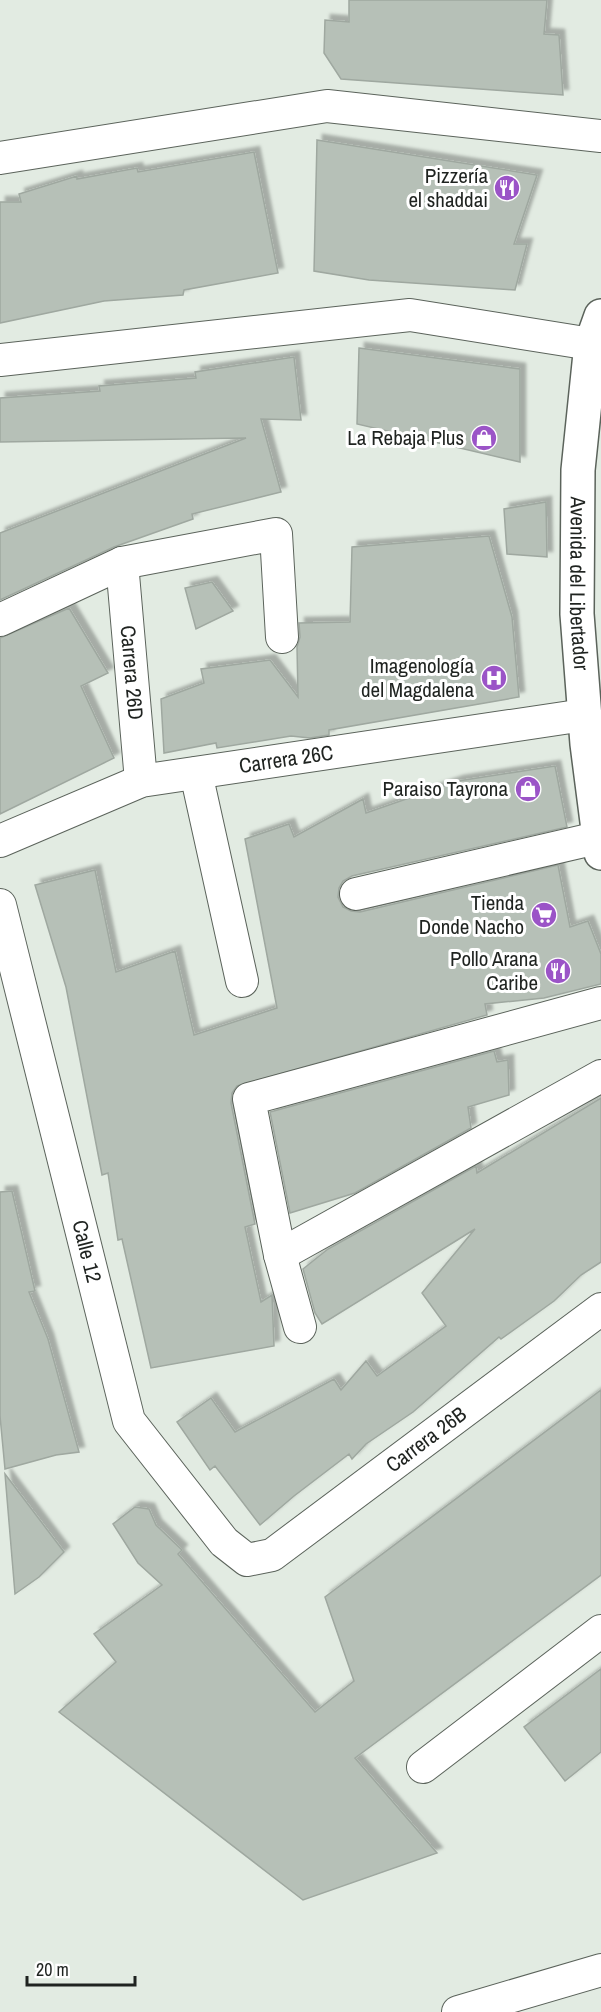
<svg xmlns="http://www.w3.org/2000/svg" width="601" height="2012" viewBox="0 0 601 2012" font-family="'Archivo Narrow',sans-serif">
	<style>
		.building { fill: #b6c0b7; stroke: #9fa8a0; stroke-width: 1.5; filter: url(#shadow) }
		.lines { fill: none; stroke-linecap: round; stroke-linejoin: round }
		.street-casing { stroke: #5b635b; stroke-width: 34 }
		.secondary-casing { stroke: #5b635b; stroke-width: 36 }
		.street { stroke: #fff; stroke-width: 32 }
		.secondary { stroke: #fff; stroke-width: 33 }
		.labels { text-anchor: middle; stroke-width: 6; stroke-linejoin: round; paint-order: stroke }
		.poi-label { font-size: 21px; fill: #1f2320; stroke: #fff; text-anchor: end }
		.street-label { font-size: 21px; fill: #1f2320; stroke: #fff }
	</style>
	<defs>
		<filter id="shadow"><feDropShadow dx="5.5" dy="-5.5" stdDeviation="1.5" flood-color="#0004"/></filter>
	</defs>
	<rect width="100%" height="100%" fill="#e2ebe2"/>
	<path class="building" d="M349,0h198l-3,34 15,1 4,60 -222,-16 -17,-26 1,-33 24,2z
		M317,140l220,35 -23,69h13l-12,46 -146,-10 -55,-9z
		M254,152l24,121 -94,17 -1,5 -79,6 -104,22v-121h21l-2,-8 58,-18v3l60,-11 1,4z
		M359,348l161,21v93l-163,-38z
		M294,357l7,63 -40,-1 20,73 -89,22 1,5 -79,28 -114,53v-67l246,-95 -246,4v-44l100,-7 -1,-5 97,-8 -1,-6z
		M546,502l1,55 -40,-3 -3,-45z
		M489,536l23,81 7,80 -190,33v5l-19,3 -19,-2 -74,12 -1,-5 -52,10 -3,-54 43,-16 -3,-14 69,-9 28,37 -1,-50 3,-10 -1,-14 51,-1 2,-75z
		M212,582l21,29 -37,18 -11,-41z
		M69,608l39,65 -27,13 33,72 -114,56v-176z
		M555,766l12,61 -215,49 -9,5 -4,7 -1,9 5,10 8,4 9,1 198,-47 12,62 18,-6 13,33v30l-57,14 -59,6 2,11 -250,71 -5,7 -1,10 24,121 -10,3 16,75 11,-7 2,51 -123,22 -29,-129 -4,1 -10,-67 -6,2 -36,-188 -31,-102 60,-15 21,102 59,-21 19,84 83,-27 -32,-169 44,-15 5,13 69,-38 3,14 92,-32z
		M494,1051l3,11 11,-2 1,35 -41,12 3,21 -116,65 -65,20 -20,-101z
		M601,1098v164l-20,13 -27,26 -53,38 -2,-2 -86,75 -47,32 -14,15 -3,-5 -55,42 -34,29 -45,-59 -5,4 -33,-48 34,-24 24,34 99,-53 7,11 25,-29 11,15 69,-50 -24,-33 53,-64 -153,95 -7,-11 -12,-44 25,-20 148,-83 1,7z
		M12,1191l23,100 -6,1 19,47 31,113 -23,3 -51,14 -5,-53v-224z
		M601,1390v185l-246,183 82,95 -134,47 -244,-188 57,-50 -22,-28 68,-49 -24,-22 -25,-39 22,-17 14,2 7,16 26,25 -4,4 137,158 39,-31 -29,-84z
		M5,1474l59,78 -25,25 -24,17z
		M601,1669v83l-36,29 -41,-54z"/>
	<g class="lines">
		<g class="street-casing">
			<g id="street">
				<path d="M0,158l327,-52 274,30"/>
				<path d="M0,360l410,-45 181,29"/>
				<path id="s1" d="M122,563l19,218"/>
				<path d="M0,620l122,-57 154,-29 6,103"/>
				<path d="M196,773l46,208"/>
				<path id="s2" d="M0,841l141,-60 443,-66"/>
				<path d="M356,894l241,-56"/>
				<path id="s3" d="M0,905l129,516 95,121 23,18 25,-5 329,-246"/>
				<path d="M280,1255l321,-179"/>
				<path d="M300,1327l-20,-72 -31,-156 352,-96"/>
				<path d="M423,1767l178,-136"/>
				<path d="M458,2012l143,-42"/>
			</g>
		</g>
		<g class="secondary-casing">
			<g id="secondary">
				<path id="s4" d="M601,316l-10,28 -13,126 -1,144 10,130 14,109"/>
			</g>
		</g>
		<use href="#street" class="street"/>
		<use href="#secondary" class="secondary"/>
	</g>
	<defs>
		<g id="restaurant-disc" transform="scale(1.35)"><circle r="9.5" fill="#9b54c7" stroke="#fff"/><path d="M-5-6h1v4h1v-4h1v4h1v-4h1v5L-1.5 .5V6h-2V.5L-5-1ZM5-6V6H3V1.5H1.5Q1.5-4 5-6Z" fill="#fff"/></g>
		<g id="shop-disc" transform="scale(1.35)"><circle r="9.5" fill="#9b54c7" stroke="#fff"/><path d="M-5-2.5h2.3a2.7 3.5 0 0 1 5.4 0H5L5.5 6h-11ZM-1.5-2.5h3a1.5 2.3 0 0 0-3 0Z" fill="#fff"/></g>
		<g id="hospital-disc" transform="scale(1.35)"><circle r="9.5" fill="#9b54c7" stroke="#fff"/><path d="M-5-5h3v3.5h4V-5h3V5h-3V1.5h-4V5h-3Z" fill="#fff"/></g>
		<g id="supermarket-disc" transform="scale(1.35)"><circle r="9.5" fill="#9b54c7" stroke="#fff"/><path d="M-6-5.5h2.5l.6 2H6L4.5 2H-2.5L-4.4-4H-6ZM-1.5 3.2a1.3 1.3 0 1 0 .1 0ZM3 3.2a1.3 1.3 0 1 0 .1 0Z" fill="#fff"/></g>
	</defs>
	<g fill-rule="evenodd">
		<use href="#restaurant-disc" x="507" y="188"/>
		<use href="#shop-disc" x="484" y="438"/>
		<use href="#hospital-disc" x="494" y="678"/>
		<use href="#shop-disc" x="528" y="789"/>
		<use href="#supermarket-disc" x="544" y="915"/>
		<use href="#restaurant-disc" x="558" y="971"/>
	</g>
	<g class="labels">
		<g class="poi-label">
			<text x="488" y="183">Pizzería<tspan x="488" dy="24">el shaddai</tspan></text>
			<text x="464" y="445">La Rebaja Plus</text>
			<text x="474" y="673">Imagenología<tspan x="474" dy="24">del Magdalena</tspan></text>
			<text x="508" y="796">Paraiso Tayrona</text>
			<text x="524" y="910">Tienda<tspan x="524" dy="24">Donde Nacho</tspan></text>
			<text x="538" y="966">Pollo Arana<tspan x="538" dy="24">Caribe</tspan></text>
		</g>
		<g class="street-label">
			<text dy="7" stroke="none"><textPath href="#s4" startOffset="270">Avenida del Libertador</textPath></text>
			<text dy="7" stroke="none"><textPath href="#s1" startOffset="110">Carrera 26D</textPath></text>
			<text dy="7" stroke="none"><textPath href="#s2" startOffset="300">Carrera 26C</textPath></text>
			<text dy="7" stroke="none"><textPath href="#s3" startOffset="357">Calle 12</textPath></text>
			<text dy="7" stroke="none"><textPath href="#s3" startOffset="933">Carrera 26B</textPath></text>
		</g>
	</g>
	<path d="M27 1976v9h108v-9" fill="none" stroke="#1f2320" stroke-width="3"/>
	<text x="36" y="1976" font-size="18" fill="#1f2320" stroke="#ffffff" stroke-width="4.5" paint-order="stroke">20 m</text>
</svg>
